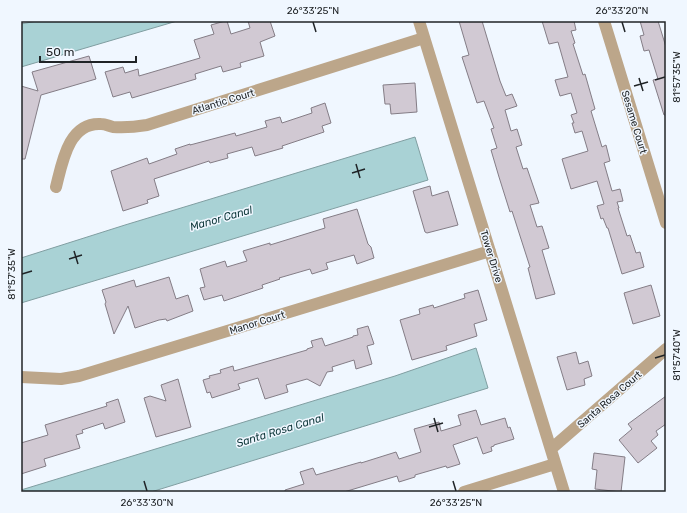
<svg xmlns="http://www.w3.org/2000/svg" width="687" height="513" viewBox="0 0 687 513" font-family="Rubik,sans-serif">
	<style>
		.water { fill: #a9d2d5; stroke: #809ea1 }
		.building { fill: #d1c9d3; stroke: #847d86 }
		.lines { fill: none; stroke-linecap: round; stroke-linejoin: round }
		.minor { stroke: #bca68a; stroke-width: 12 }
		.ticks { fill: none; stroke: #202427; stroke-width: 1.5 }
		.labels { text-anchor: middle; stroke-width: 3; stroke-linejoin: round; paint-order: stroke }
		.street-label { font-size: 10px; fill: #202427; stroke: #f0f7ff }
		.water-label { font-size: 11px; font-style: italic; fill: #0e373a; stroke: #f0f7ff }
		.neatline { fill: none; stroke: #202427; stroke-width: 1.5 }
		.ticks-label { font-size: 10px; text-anchor: middle; fill: #202427 }
	</style>
	<rect width="100%" height="100%" fill="#f0f7ff"/>
	<path class="water" d="M37,21h140l-156,46v-43z
		M415,137l13,43 -407,123v-45l104,-33z
		M476,348l12,40 -337,104h-130v-2l374,-114z"/>
	<path class="building" d="M225,21h2l4,13 19,-6 -2,-7h22l5,15 -15,6 4,14 -24,7 1,4 -18,5 -2,-6 -26,8 1,5 -64,19 -2,-6 -17,5 -8,-25 18,-5 2,6 13,-4 1,7 61,-18 -6,-18 20,-6 -3,-9z
		M459,21h23l18,60 6,15 6,-2 5,12 -12,4 6,21 6,-2 5,16 -6,2 7,22 4,-1 12,35 -9,2 7,22 5,-1 7,22 -7,2 13,44 -19,5 -8,-31 2,-1 -18,-56 -2,1 -11,-35 -8,-27 6,-2 -6,-19 3,-1 -10,-27 -7,2 -15,-46 7,-2z
		M542,21h32l2,9 -5,1 4,12 -2,1 10,31 2,-1 10,35 -4,2 11,36 4,-2 4,16 -6,2 8,28 8,-2 3,12 -6,1 2,6h-1l9,28 3,-1 6,18 4,-1 4,15 -22,7 -14,-46h-1l-4,-10 -2,1 -4,-13 7,-2 -7,-23 -26,8 -9,-30 26,-8 -6,-20 -7,2 -3,-10h2l-3,-8 6,-2 -6,-20 -11,3 -5,-16 13,-3 -10,-35 -9,2z
		M640,21h18l8,26v68h-2l-11,-35 5,-1 -9,-29 -5,1 -4,-15 4,-1z
		M89,56l7,23 -55,16 -16,64h-4v-73l17,5 -6,-19z
		M415,83l2,29 -26,2 -1,-10h-5l-2,-19z
		M325,103l6,20 -9,3 2,6 -42,14 1,2 -28,8 -3,-9 -25,7 1,4 -18,5 -1,-2 -55,18 5,17 -12,4 1,3 -25,8 -12,-40 36,-13 2,6 28,-10 -2,-5 15,-5v1l45,-12 1,3 31,-9 -2,-6 15,-4 2,6 30,-10 -1,-5z
		M430,186l2,10 16,-5 10,34 -31,8 -2,-1 -12,-41z
		M357,209l11,35 3,3 3,11 -17,6 -3,-9 -28,8 2,6 -16,5 -2,-5 -31,9 1,1 -18,6 1,3 -39,13 -2,-6 -18,5 -4,-12 5,-1 -5,-18 25,-8 2,6 20,-6 -4,-10 27,-8v2l55,-17 -2,-9z
		M169,277l7,22 12,-4 5,16 -26,10 -1,-2 -7,1 -24,8 -7,-22 -14,28 -9,-30 1,-2 -4,-12 32,-10 2,7z
		M651,285l9,31 -27,8 -9,-31z
		M478,290l9,30 -13,4 3,12 -31,10 1,4 -35,10 -12,-40 20,-6 -1,-5 14,-4 1,3 31,-10 -1,-4z
		M368,326l6,18 -7,2 5,18 -16,5 -2,-9 -22,7 1,4 -6,1 -7,14 -13,-7 -21,6 2,7 -23,7 -7,-21 -20,6 2,5 -28,9 -2,-6 -3,1 -4,-13 7,-2 -1,-2 12,-3 -1,-3 13,-4 1,5 73,-21v-1l6,-2 -2,-6 11,-3 3,8 28,-9v-1l5,-1 -1,-6z
		M576,352l3,12 9,-3 4,15 -8,3 1,6 -18,5 -10,-33z
		M178,379l13,48 -35,10 -12,-39 6,-2 16,5 -5,-16z
		M666,396v28l-10,7 2,4 -7,6 6,7 -19,15 -19,-23 13,-11 -4,-5z
		M118,399l7,23 -20,7 -2,-6 -21,7 1,3 -7,2 4,13 -36,11 2,7 -25,8v-31l27,-8 -3,-10 62,-19 -1,-3z
		M476,410l5,15 24,-7 3,10 2,-1 4,12 -20,6v1l-3,1 1,4 -9,3 -6,-17 -24,8 7,19 -13,4 -1,-2 -31,9v2l-16,5 -2,-6 -53,16h-59v-2l19,-6 -4,-12 13,-4 3,7 45,-13v1l35,-11 3,7 22,-7 -7,-23 25,-7 2,9 20,-6 -3,-10z
		M594,453l31,4 -4,35 -26,-3 2,-19 -5,-1z"/>
	<g class="lines">
		<path class="minor" d="M419,21l145,471
			M604,21l62,202
			M56,187c6,-23 12,-65 45,-63 4,0 8,2 12,3 12,1 22,0 34,-2l277,-87
			M21,377l40,2 18,-3 411,-125
			M551,449l115,-100
			M464,492l91,-28"/>
	</g>
	<path class="ticks" d="M313,22l3,10M622,22l3,10M639,78l4,13M655,80l10,-3M634,86l14,-4M356,164l4,14M352,173l13,-4M74,251l4,13M69,259l13,-4M22,274l10,-3M655,358l10,-3M434,418l4,14M429,427l14,-4M144,481l3,10M453,481l3,10"/>
	<g class="labels">
		<g class="street-label">
			<text transform="translate(223 101) rotate(-17)" y="4">Atlantic Court</text>
			<text transform="translate(635 122) rotate(73)" y="4">Sesame Court</text>
			<text transform="translate(492 256) rotate(73)" y="4">Tower Drive</text>
			<text transform="translate(257 322) rotate(-17)" y="4">Manor Court</text>
			<text transform="translate(609 399) rotate(-41)" y="4">Santa Rosa Court</text>
		</g>
		<g class="water-label">
			<text transform="translate(221 218) rotate(-16)" y="4">Manor Canal</text>
			<text transform="translate(280 430) rotate(-17)" y="4">Santa Rosa Canal</text>
		</g>
	</g>
	<rect width="687" height="513" fill="none" stroke="#f0f7ff" stroke-width="44"/>
	<path d="M40 56v6h96v-6" fill="none" stroke="#202427" stroke-width="2"/>
	<text x="46" y="56" font-size="12" fill="#202427" stroke="#f0f7ff" stroke-width="3" paint-order="stroke">50 m</text>
	<rect x="22" y="22" width="643" height="469" class="neatline"/>
	<g class="ticks-label">
		<text x="313" y="14">26°33'25"N</text>
		<text x="622" y="14">26°33'20"N</text>
		<text transform="translate(676 77) rotate(-90)" y="4">81°57'35"W</text>
		<text transform="translate(11 274) rotate(-90)" y="4">81°57'35"W</text>
		<text transform="translate(676 355) rotate(-90)" y="4">81°57'40"W</text>
		<text x="147" y="506">26°33'30"N</text>
		<text x="456" y="506">26°33'25"N</text>
	</g>
</svg>
